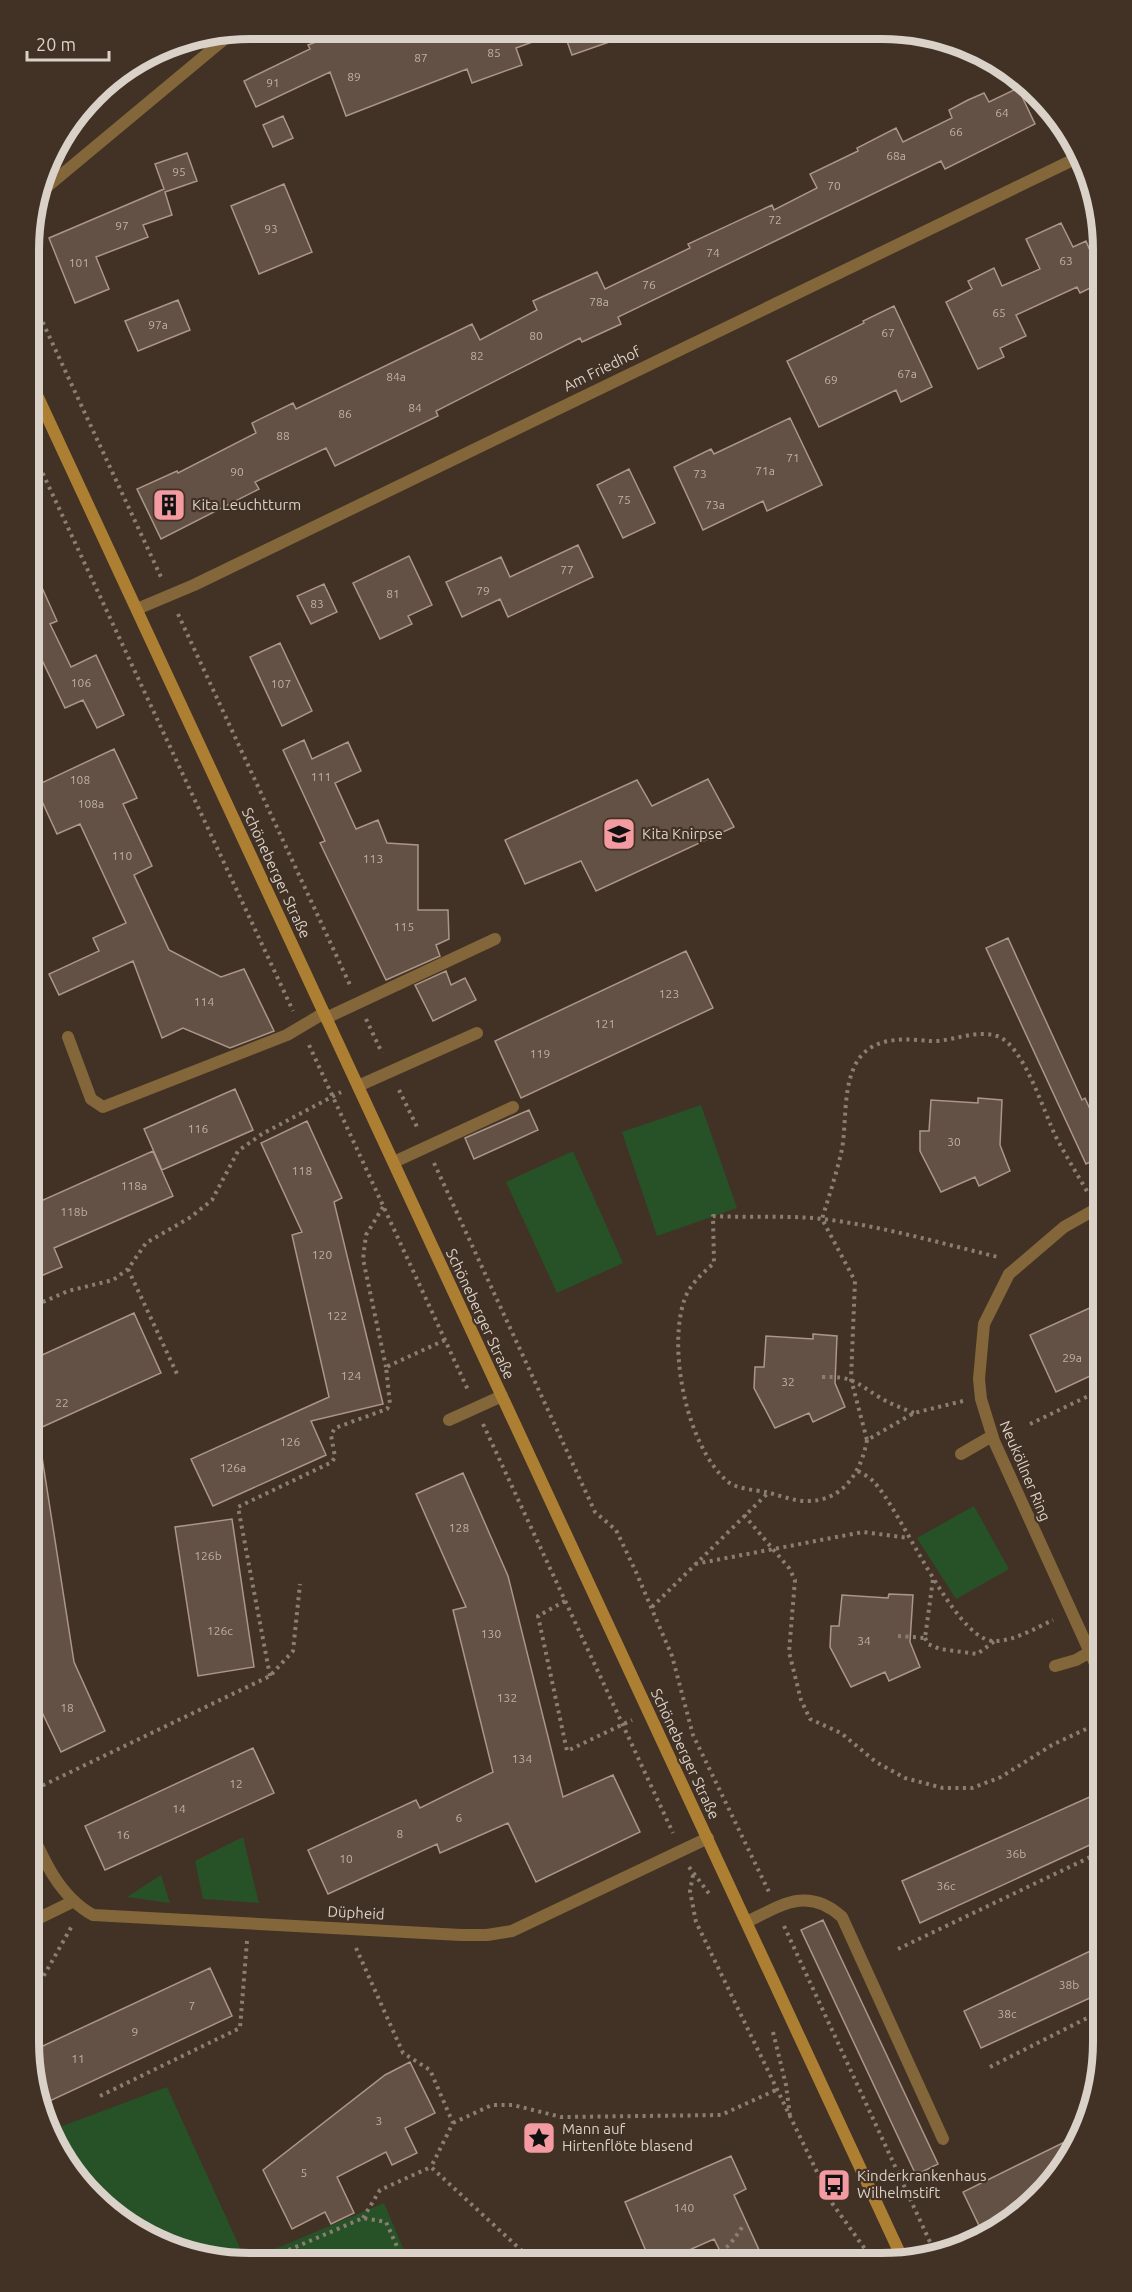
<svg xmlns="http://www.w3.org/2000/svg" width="1132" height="2292" viewBox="0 0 1132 2292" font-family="Ubuntu,sans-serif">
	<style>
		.green { fill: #275126 }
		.building { fill: #645145; stroke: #ab9688; stroke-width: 1.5 }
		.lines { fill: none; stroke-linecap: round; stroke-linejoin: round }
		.path { stroke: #8a7e73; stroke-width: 4; stroke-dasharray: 3 4.5; stroke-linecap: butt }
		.lane { stroke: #836639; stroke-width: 12 }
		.street { stroke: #836639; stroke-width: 12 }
		.secondary { stroke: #ad7f32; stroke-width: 12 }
		.labels { text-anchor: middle; stroke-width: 4.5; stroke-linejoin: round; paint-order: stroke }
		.number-label { font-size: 12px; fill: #bcb1a7 }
		.street-label { font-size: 15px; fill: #dad1c8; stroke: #423225 }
		.poi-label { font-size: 15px; fill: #dad1c8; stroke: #423225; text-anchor: start }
		.rim { fill: none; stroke: #dad1c8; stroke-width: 8 }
	</style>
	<rect width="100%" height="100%" fill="#423225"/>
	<path class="green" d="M701,1105l36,103 -80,28 -35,-104z
		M573,1151l50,112 -66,30 -51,-111z
		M974,1506l35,63 -53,30 -39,-61z
		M243,1837l16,66 -56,-4 -8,-38z
		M161,1875l9,28 -43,-6z
		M167,2087l79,174 138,-58 25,59h-188l-69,-21 -48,-32 -38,-44 -17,-34z"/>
	<path class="building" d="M350,29l206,1 1,3 -41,15 6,17 -50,18 -5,-14 -121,47 -16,-44 -74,35 -12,-26 66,-32 -2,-4z
		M563,30l68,1 1,3 -60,21z
		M1018,88l17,36 -90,45 -4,-8 -323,156 3,7 -39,18 -2,-4 -144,73 2,5 -103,50 -9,-18 -71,34 4,7 -98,50 -24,-50 40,-18 1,2 78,-40 -4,-10 41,-20 3,6 176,-85 8,16 57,-30 -4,-9 64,-29 8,17 85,-41 -2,-4 84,-39 2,5 43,-22 -7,-14 48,-23 -1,-3 39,-20 7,14 49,-24 -3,-8 19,-10 16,-7 5,9z
		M283,116l10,22 -20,9 -10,-22z
		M187,153l10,28 -32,11 7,23 -29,10 5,12 -52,20 13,32 -34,14 -26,-65 115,-49 -9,-25z
		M284,184l28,68 -53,22 -28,-68z
		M1061,223l12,24 13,-6 17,41 -23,11 -3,-6 -61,28 10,21 -26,12 4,9 -26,12 -32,-67 26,-13 -4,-8 26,-13 8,18 38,-17 -14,-30z
		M178,300l12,30 -52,21 -13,-30z
		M894,306l38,81 -31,15 -5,-12 -77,37 -32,-66 77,-38 -1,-2z
		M790,418l32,67 -55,26 -4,-10 -60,29 -29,-63 37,-18 3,5z
		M629,469l26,54 -32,15 -26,-53z
		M578,545l15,32 -85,40 -8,-18 -38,18 -16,-35 55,-25 9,20z
		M409,556l23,49 -24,11 4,8 -32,15 -27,-56z
		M30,561l27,60 -7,3 21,43 25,-12 28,60 -27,13 -14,-28 -18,8 -35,-73z
		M324,584l13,28 -26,12 -14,-28z
		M280,643l32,68 -30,15 -32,-69z
		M304,740l8,19 36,-17 13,29 -26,12 21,46 22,-9 9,23 31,2v65h30l1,29 -13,6 4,11 -54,24 -66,-137 5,-2 -42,-91z
		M114,749l23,49 -14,6 29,62 -18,9 35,75 52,27 23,-8 30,62 -44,17 -47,-20 -21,10 -29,-77 -74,34 -10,-21 50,-23 -6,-13 33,-15 -46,-99 -23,10 -22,-48z
		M708,779l26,48 -138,64 -15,-30 -56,23 -20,-44 132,-60 15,26z
		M1008,938l74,162 3,-2 18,40v18l-17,8 -100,-216z
		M686,951l27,57 -192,90 -26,-57z
		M446,971l5,14 14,-7 11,22 -43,21 -18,-36z
		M235,1089l18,41 -91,40 -18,-41z
		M978,1098l24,2 -2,45 10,26 -31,15 -4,-9 -34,15 -21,-41v-20h9l2,-31 47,3z
		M529,1110l9,20 -64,29 -9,-21z
		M307,1121l35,77 -8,4 49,202 -72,17 15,34 -113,51 -22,-47 138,-62 -37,-162 10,-3 -41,-89z
		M153,1151l20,45 -119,52 8,19 -33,14v-55l13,-6 -8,-16z
		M1103,1302v68l-47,22 -26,-57z
		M134,1313l27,60 -132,60v-72z
		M813,1334l24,2 -2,47 10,24 -32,15 -4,-9 -34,15 -21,-40 1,-21h9l2,-31 47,3z
		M42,1457l32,205 31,69 -44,21 -32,-67v-227z
		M463,1473l45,103 55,221 50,-22 27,57 -104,50 -28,-59 -68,30 -3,-9 -109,50 -20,-44 108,-50 4,8 73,-36 -40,-162 13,-3 -50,-113z
		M232,1519l22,148 -56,9 -23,-149z
		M889,1594l24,1 -3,47 10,25 -31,14 -4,-9 -34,15 -21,-40 1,-21h8l3,-31 46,3z
		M253,1748l21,45 -169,77 -20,-44z
		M1103,1791v48l-183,84 -18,-42z
		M823,1920l115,244 -22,11 -115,-245z
		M1103,1945v47l-122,56 -17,-37z
		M210,1968l22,48 -193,90 -9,-54z
		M410,2062l25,51 -30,15 12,25 -25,12 -6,-13 -49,25 17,36 -23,11 -6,-12 -33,17 -29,-59 122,-95z
		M1083,2133l-25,44 -53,49 -21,10 -21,-44z
		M731,2156l15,33 -12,6 31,68h-39l-12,-24 -54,24h-9l-26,-61z"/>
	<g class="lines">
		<path class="path" d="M30,295l131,282
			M30,446l263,565
			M178,614l172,371
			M366,1019l16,34
			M309,1045l159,345
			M399,1090l19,39
			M434,1163l161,349 21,18 20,42 36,84 21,79 76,157
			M383,1207l-17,28 -3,24 23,108
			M128,1269l49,105
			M29,1308l39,-17 45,-11 15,-11 18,-26 45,-26 21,-17 26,-49 24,-17 79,-42
			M822,1377c30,-1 33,5 57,20 11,7 23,11 35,16
			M963,1401l-49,12 -47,27 -16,-61 4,-98 -33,-62c7,-23 15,-47 20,-70 5,-29 0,-70 19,-93 17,-20 46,-17 69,-15 22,1 45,-12 67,-5 27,9 47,77 59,101 10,19 21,37 32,56
			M483,1424l190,409
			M1030,1424l73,-35
			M867,1440c-6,33 -25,62 -61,61 -13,0 -27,-6 -40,-9 -11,-2 -30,-3 -39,-11 -41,-36 -60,-134 -42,-183 6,-15 17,-24 29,-35l-1,-47c37,2 73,-1 110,3 59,7 117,24 175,38
			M858,1471c5,3 11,6 15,10 28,28 80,157 120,160 19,1 43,-13 60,-21
			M744,1515l45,53 6,12 -6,72 12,48 9,19 31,14 35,29 29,16 38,10h29l29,-11 51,-32 51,-24
			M695,1564l168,-32 46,6
			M1094,1564l9,-4
			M565,1601l-27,15 29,135 65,-31
			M652,1607l116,-114
			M898,1636l27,2 8,-59
			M925,1638l3,6 12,5 37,5 18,-13
			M270,1676l-32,-169 94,-45 3,-5 -4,-22 4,-7 52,-19 3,-5 -4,-37 59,-27
			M29,1792l241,-116 23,-25 7,-67
			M689,1867l21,28
			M693,1875l-3,16 6,31 136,281 43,60
			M784,1926l152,329
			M356,1948l47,105 27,17 23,53 -22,44
			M898,1949l205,-98
			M29,2002l44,-78
			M773,2032l13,53 4,31
			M990,2067l113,-57
			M100,2096l140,-68 7,-87
			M453,2123l39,-18h21l48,12 160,-2 55,-25
			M363,2218l17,-28 51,-23 103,95
			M261,2262l102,-44 23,4 18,40
			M583,2263l26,-12 5,12
			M701,2263c20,-8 30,-18 41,-36"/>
		<path class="lane" d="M326,1018l169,-79
			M68,1037l23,62 12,8 184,-72 37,-22
			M358,1086l119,-53
			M394,1162l119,-55
			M449,1420l53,-24
			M961,1454l31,-18
			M1055,1666l21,-6 14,-8
			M747,1922c34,-17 61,-36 95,-5l101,222
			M29,1923l45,-22"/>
		<path class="street" d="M40,190l8,-4 185,-154
			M137,609l57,-24 887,-429
			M1103,1681l-109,-240 -13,-42 -2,-20 5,-55 25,-50 55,-47 39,-22
			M29,1827c15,34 31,70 64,88l368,20h26l25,-4 196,-93"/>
		<path class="secondary" d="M30,380l873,1880"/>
	</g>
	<defs>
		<g id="building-square" transform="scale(1.725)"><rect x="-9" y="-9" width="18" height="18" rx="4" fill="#f49aa1" stroke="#423225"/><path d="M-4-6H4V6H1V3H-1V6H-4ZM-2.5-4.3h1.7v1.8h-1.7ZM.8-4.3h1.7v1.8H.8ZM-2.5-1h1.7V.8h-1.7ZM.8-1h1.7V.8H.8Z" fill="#111"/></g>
		<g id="school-square" transform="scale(1.725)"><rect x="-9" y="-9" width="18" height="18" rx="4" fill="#f49aa1" stroke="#423225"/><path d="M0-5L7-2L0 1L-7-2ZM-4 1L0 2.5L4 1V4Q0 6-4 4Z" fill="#111"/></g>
		<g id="sight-square" transform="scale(1.725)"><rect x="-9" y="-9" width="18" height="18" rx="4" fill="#f49aa1" stroke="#423225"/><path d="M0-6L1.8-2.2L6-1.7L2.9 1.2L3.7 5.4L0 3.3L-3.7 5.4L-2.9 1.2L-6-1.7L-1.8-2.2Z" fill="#111"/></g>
		<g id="bus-square" transform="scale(1.725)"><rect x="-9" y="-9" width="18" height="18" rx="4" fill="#f49aa1" stroke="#423225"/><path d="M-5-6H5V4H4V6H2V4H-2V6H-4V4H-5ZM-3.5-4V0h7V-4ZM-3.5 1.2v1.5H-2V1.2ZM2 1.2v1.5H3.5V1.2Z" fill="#111"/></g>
	</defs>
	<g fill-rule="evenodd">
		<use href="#building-square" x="169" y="505"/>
		<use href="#school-square" x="619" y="834"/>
		<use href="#sight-square" x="539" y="2138"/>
		<use href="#bus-square" x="834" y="2185"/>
	</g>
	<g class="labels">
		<g class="number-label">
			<text x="494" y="57">85</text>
			<text x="421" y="62">87</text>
			<text x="354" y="81">89</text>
			<text x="273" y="87">91</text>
			<text x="1002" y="117">64</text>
			<text x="956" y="136">66</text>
			<text x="896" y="160">68a</text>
			<text x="179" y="176">95</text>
			<text x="834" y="190">70</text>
			<text x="775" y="224">72</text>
			<text x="122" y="230">97</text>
			<text x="271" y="233">93</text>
			<text x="713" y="257">74</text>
			<text x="1066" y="265">63</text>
			<text x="79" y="267">101</text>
			<text x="649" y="289">76</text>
			<text x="599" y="306">78a</text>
			<text x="999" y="317">65</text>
			<text x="158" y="329">97a</text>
			<text x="888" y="337">67</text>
			<text x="536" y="340">80</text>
			<text x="477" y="360">82</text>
			<text x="907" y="378">67a</text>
			<text x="396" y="381">84a</text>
			<text x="831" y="384">69</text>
			<text x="415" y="412">84</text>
			<text x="345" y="418">86</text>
			<text x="283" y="440">88</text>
			<text x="793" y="462">71</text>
			<text x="765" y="475">71a</text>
			<text x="237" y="476">90</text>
			<text x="700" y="478">73</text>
			<text x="624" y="504">75</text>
			<text x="715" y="509">73a</text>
			<text x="567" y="574">77</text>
			<text x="483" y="595">79</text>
			<text x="393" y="598">81</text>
			<text x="317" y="608">83</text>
			<text x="81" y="687">106</text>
			<text x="281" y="688">107</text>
			<text x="321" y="781">111</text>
			<text x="80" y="784">108</text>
			<text x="91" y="808">108a</text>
			<text x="122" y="860">110</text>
			<text x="373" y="863">113</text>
			<text x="404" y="931">115</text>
			<text x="669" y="998">123</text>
			<text x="204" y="1006">114</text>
			<text x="605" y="1028">121</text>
			<text x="540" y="1058">119</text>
			<text x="198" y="1133">116</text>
			<text x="954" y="1146">30</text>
			<text x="302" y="1175">118</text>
			<text x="134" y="1190">118a</text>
			<text x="74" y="1216">118b</text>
			<text x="322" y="1259">120</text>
			<text x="337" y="1320">122</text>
			<text x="1072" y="1362">29a</text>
			<text x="351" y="1380">124</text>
			<text x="788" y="1386">32</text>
			<text x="62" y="1407">22</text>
			<text x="290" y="1446">126</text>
			<text x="233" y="1472">126a</text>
			<text x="459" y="1532">128</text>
			<text x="208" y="1560">126b</text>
			<text x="220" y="1635">126c</text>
			<text x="491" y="1638">130</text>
			<text x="864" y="1645">34</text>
			<text x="507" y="1702">132</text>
			<text x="67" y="1712">18</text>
			<text x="522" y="1763">134</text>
			<text x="236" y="1788">12</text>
			<text x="179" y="1813">14</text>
			<text x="459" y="1822">6</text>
			<text x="400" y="1838">8</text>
			<text x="123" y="1839">16</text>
			<text x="1016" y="1858">36b</text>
			<text x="346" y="1863">10</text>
			<text x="946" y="1890">36c</text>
			<text x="1069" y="1989">38b</text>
			<text x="192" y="2010">7</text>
			<text x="1007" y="2018">38c</text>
			<text x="135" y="2036">9</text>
			<text x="78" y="2063">11</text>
			<text x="379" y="2125">3</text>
			<text x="304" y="2177">5</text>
			<text x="684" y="2212">140</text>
		</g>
		<g class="street-label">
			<text transform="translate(602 369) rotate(-26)" y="5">Am Friedhof</text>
			<text transform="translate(276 873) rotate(65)" y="5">Schöneberger Straße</text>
			<text transform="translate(480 1314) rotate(65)" y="5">Schöneberger Straße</text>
			<text transform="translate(1025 1471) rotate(67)" y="5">Neuköllner Ring</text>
			<text transform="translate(685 1754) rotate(65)" y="5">Schöneberger Straße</text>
			<text transform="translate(356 1913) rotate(3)" y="5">Düpheid</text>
		</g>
		<g class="poi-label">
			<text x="192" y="510">Kita Leuchtturm</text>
			<text x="642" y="839">Kita Knirpse</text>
			<text x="562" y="2134">Mann auf<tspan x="562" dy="17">Hirtenflöte blasend</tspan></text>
			<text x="857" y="2181">Kinderkrankenhaus<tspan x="857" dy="17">Wilhelmstift</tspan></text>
		</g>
	</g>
	<path d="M0 0H1132V2292H0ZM250 39H882A211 211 0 0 1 1093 250V2042A211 211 0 0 1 882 2253H250A211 211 0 0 1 39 2042V250A211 211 0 0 1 250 39Z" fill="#423225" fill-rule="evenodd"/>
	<path class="rim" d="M250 39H882A211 211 0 0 1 1093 250V2042A211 211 0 0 1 882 2253H250A211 211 0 0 1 39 2042V250A211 211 0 0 1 250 39Z"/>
	<path d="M27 51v9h82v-9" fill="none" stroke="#dad1c8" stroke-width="3"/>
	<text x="36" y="51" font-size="18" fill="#dad1c8" stroke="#423225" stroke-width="4.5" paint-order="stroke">20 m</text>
</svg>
